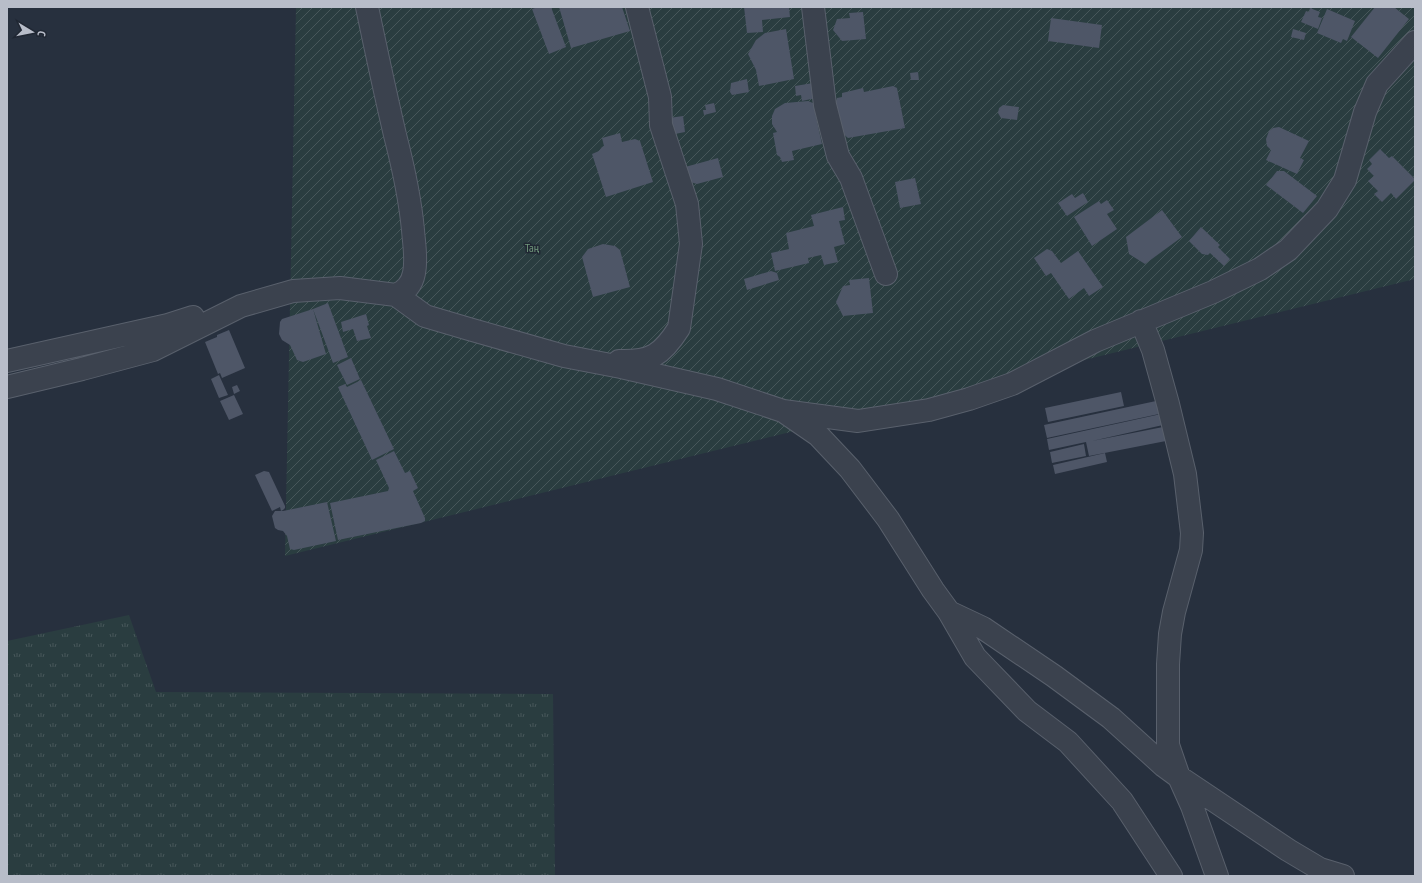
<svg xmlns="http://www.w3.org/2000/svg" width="1422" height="883" viewBox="0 0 1422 883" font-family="'PT Sans Narrow',sans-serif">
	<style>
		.grass { fill: url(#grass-tufts) }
		.garden { fill: url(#garden-furrows) }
		.building { fill: #4e5667 }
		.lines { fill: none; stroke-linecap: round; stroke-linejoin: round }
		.street-casing { stroke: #59606c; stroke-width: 24 }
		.street { stroke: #3b424e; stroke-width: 22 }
		.labels { text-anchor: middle; stroke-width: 3; stroke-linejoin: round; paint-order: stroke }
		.park-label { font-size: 12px; fill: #71987c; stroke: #202733 }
	</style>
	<defs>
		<pattern id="grass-tufts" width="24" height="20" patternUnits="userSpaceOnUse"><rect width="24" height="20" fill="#2a3d40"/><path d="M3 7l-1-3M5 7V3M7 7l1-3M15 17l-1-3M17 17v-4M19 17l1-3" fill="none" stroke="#47575a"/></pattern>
		<pattern id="garden-furrows" width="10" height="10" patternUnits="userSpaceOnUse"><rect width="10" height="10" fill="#2a3d40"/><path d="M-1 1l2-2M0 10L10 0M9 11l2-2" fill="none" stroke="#47575a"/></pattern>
	</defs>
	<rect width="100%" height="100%" fill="#27303e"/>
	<path class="grass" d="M129,615l27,77 397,2 2,182h-548v-235z"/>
	<path class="garden" d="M296,7h1119v272l-1130,277z"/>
	<path class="building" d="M538,7h13l15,40 -17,7 -17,-45z
		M559,7h63l8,24 -59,17z
		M744,7h45l1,10 -28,3 1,12 -16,1z
		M1375,7h19l15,12 -31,39 -27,-21z
		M1310,8l10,4 -2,5 4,1 -4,11 -17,-7 5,-11 3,1z
		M1327,9l28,12 -8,20 -4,-2 -2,4 -24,-10z
		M863,12l3,27 -24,2 -9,-11 4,-11 13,-1 -1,-5z
		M1051,18l51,7 -3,23 -51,-7z
		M786,29l8,50 -35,7 -3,-16 -8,-16 8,-14 9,-7z
		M1293,29l13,4 -2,7 -13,-3z
		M918,72l1,8h-8l-1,-7z
		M747,79l2,13 -17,3 -2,-3 1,-9z
		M813,83l3,15 -14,3 -1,-6 -5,1 -1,-10z
		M893,86l4,2 8,40 -57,10 -14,-12 -1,-16 4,-12 5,-1v-4l21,-5 1,4z
		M808,101l5,2 9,41 -30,7 2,9 -12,2 -2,-5 -3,-2 -4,-22 4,-1 -5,-8v-8l3,-7 10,-6z
		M714,103l2,9 -12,3 -1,-5h3l-1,-5z
		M1003,105l16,2 -2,13 -16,-2 -3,-5 1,-5z
		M683,116l2,16 -15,3 -1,-17z
		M1279,127l30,14 -9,17 4,2 -7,14 -31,-14 5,-10 -4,-4 -1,-7 3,-8 4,-3z
		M620,133l2,9 13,-3 5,2 13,41 -47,15 -14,-43 7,-3 3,-4 2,-1 -2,-8z
		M1380,149l9,9 3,-2 23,23v1l-19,19 -5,-6 -9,9 -8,-8 4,-3 -10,-10 6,-5 -7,-7 5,-5 -3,-4z
		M718,158l5,19 -26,7 -7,-2 -5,-15z
		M1277,171h7l33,25 -14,17 -37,-28z
		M915,178l6,26 -21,4 -5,-26z
		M1083,193l5,9 -21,14 -9,-13 14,-9 3,4z
		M1107,200l7,10 -7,4 10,15 -25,17 -18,-29 25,-16 2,3z
		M843,207l2,13 -6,1 6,23 -11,3 4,15 -14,3 -3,-10 -13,3 1,5 -34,8 -4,-18 18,-4 -3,-16 28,-7 -3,-11z
		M1162,210l20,27 -37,27 -16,-10 -3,-17z
		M1201,227l19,18 -2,2 12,12 -6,7 -14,-13 -2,2 -6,-1 -13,-13z
		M603,244l12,2 5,4 10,37 -37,10 -11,-40 6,-8z
		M1047,249l5,2 9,12 17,-12 25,36 -14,9 -5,-8 -15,11 -18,-26 -5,3 -12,-18z
		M771,271l6,2 2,7 -32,10 -3,-11z
		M869,278l4,35 -30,3 -7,-14 7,-16 7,-1 -1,-5z
		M328,303l20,54 -15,6 -20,-54z
		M313,309l13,45 -23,8 -6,-2 -7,-15 -8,-5 -3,-6 1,-12 2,-3z
		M366,314l3,11 -2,1 4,12 -14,3 -4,-12 -10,3 -2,-10z
		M229,330l16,38 -23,10 -2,-5 -2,1 -13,-32 12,-5v-2z
		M351,358l9,21 -13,6 -10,-20z
		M219,375l9,20 -9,3 -8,-19z
		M361,380l33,69 -22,11 -34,-73 7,-3 2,3z
		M237,385l3,6 -6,3 -2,-7z
		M1121,392l3,14 -76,16 -3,-14z
		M234,395l9,19 -14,6 -9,-19z
		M1156,401l3,13 -112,24 -3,-13z
		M1161,414l2,11 -71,16 71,-14 3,14 -77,15 -3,-14 -37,8 -2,-11z
		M1084,444l2,12 -34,7 -2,-11z
		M394,451l11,22 5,-2 8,17 -5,3 12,27v3l-4,2 -83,17 -8,-37 58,-12 1,-3 -13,-28z
		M1105,453l2,9 -52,12 -2,-9z
		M264,471l5,1 16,34v2l-2,2 -2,1 -1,-4 -8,4 -17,-36z
		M327,502l9,39 -42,9 -4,-1 -3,-13 -4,-5 -5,-1 -3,-2 -3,-12 3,-5h8z"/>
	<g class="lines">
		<g class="street-casing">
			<path id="street" d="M367,7c9,43 18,85 28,128 8,31 15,63 18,95 1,14 4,29 1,43 -2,11 -8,18 -18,22
				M813,7l12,98 13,51 13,22 35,96
				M1141,321l12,29 15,54 17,70 7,59 -1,17 -17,62 -4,22 -2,30v81l11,32 13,29 25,70
				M7,361l161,-36 25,-8
				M619,361c32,1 43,-6 60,-33l12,-84 -4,-40 -26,-79 -1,-28 -23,-90
				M7,387l75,-18 71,-19 88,-44 52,-15 47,-3 56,7 29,21 44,13 95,27 57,11 96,22 66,22 75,10 71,-11 40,-11 43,-15 83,-43 118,-49 47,-23 28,-19 39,-41 18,-29 20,-68 12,-28 38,-42
				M786,413l32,22 32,34 38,50 45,71 16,22 26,45 52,54 41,31 54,59 49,75
				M949,612l34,16 71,48 57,42 53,48 15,11 109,73 32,19 23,7"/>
		</g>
		<use href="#street" class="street"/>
	</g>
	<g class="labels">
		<g class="park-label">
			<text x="532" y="252">Таң</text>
		</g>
	</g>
	<rect width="1422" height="883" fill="none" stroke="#b8bdc9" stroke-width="16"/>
	<g transform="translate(32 32) rotate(100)" stroke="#202733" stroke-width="3" paint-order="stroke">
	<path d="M0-3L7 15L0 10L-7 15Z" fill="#b8bdc9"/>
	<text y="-6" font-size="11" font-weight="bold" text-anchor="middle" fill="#b8bdc9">С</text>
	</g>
</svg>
